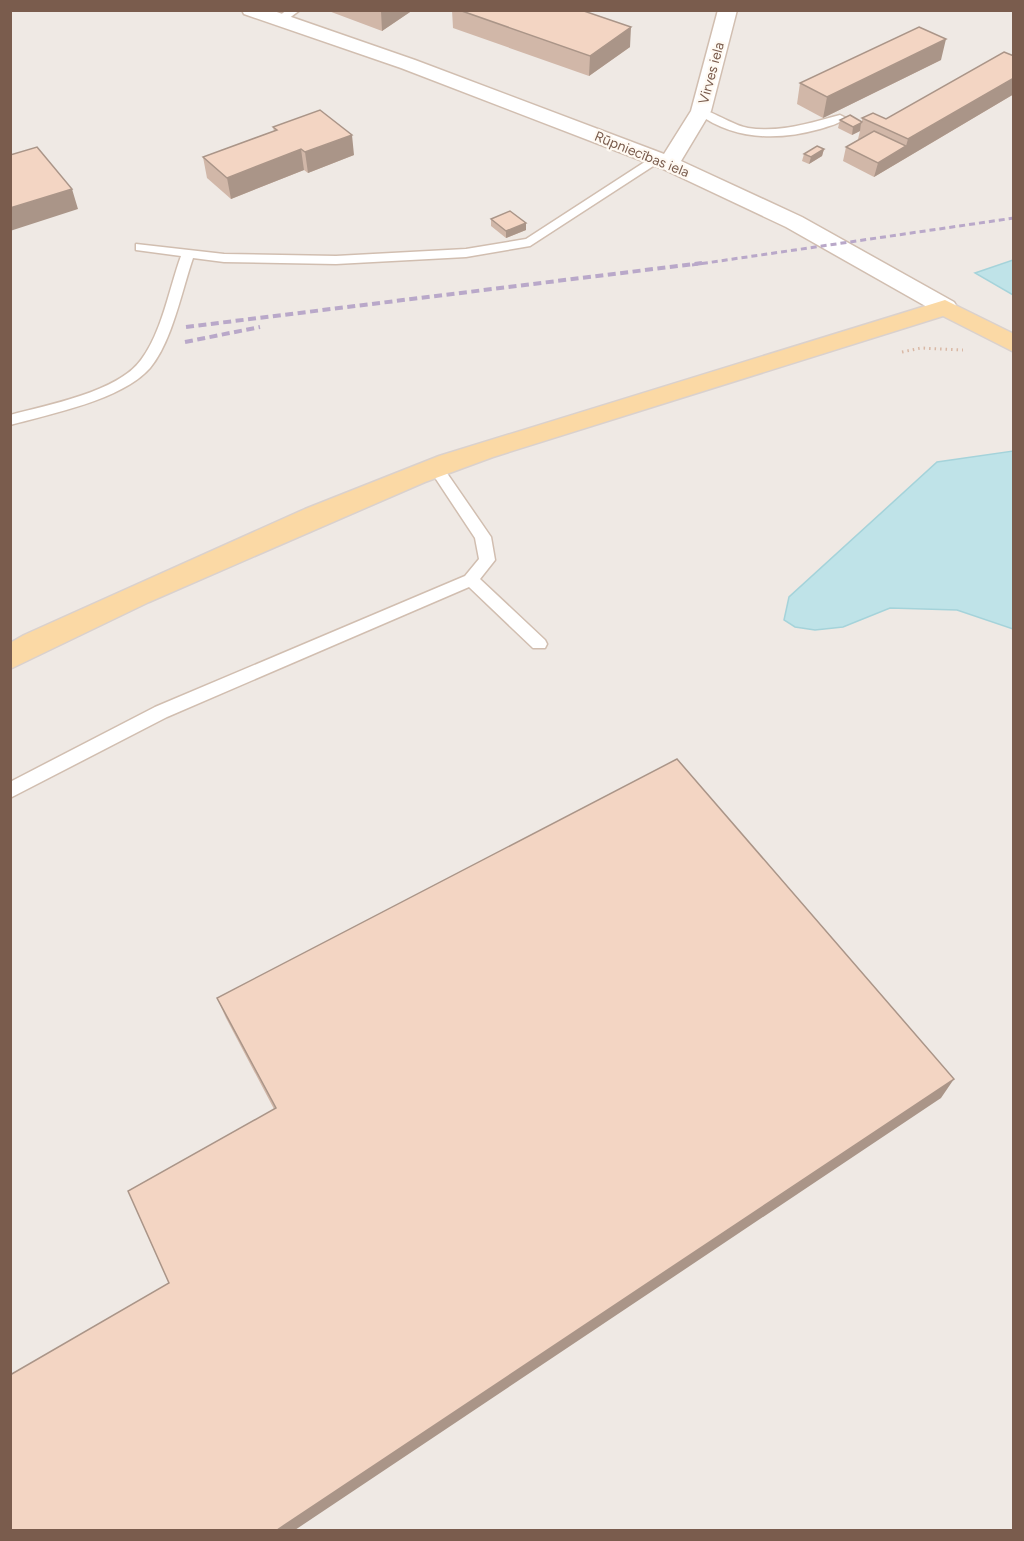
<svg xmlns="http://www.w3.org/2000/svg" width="1024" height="1541" viewBox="0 0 1024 1541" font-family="Figtree,sans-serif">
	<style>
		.industrial { fill: #efe9e4 }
		.water { fill: #bfe3e8; stroke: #a5d3da; stroke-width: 1.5 }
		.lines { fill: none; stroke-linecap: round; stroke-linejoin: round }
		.lane-casing { stroke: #d1beb0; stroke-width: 3 }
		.street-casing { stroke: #d1beb0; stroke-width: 3 }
		.primary-casing { stroke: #dad1cd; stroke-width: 3 }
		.path { stroke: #d9b8a5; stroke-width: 3; stroke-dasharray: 1.5 4; stroke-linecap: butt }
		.lane { fill: #fff; fill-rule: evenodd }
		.street { fill: #fff; fill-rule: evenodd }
		.primary { fill: #fbd9a5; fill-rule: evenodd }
		.rail-far1 { stroke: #b9a8c9; stroke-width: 3; stroke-dasharray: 6 4; stroke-linecap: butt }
		.rail { stroke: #b9a8c9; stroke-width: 4; stroke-dasharray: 8 4.5; stroke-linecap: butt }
		.wall { fill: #d1b7a8 }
		.shaded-wall { fill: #aa9588 }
		.building { fill: #f3d5c3; stroke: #aa9588; stroke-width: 1.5 }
		.labels { text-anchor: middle; stroke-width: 4.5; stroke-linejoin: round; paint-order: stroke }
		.far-street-label { font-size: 14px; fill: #7a5c4d; stroke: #fffaf3 }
	</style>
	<rect width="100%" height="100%" fill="#fdf6ec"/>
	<path class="industrial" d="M10,11h1003v1519h-1002z"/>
	<path class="water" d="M1013,260v35l-38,-22z
		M1013,451v178l-56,-19 -67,-2 -47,19 -28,3 -20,-3 -11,-7 5,-23 148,-135z"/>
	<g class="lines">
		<g class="lane-casing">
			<path id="lane" d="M287,10h13l-16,12h-8v-4z
				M697,109c9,-2 36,17 51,19 33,5 61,-5 92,-13l6,3c-7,6 -17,8 -26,11 -43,12 -86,11 -123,-16z
				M657,154l6,4 -2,3 -131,85 -64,11 -130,7 -112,-2 -31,-4c-11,32 -21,84 -43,110 -28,32 -100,46 -140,57v-10c37,-10 108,-23 131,-55 21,-28 28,-71 40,-104l-45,-6v-6l88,10 112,2 130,-7 60,-10z
				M435,462l5,1 51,74 4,23 -15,19 65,61 2,4 -2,4h-12l-64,-61 -302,130 -157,81v-16l145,-75 310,-131 14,-17 -4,-21 -47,-71z"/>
		</g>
		<g class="street-casing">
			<path id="street" d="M242,10h29l144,50 249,94 27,-43 27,-101h19l-26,101 -30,50 121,56 152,85 3,5 -3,5 -9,2 -9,-2 -150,-85 -125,-59 -260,-100 -157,-54z"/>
		</g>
		<g class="primary-casing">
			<path id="primary" d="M945,300l69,34v18l-71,-36 -450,141 -68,25 -276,120 -139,67v-26l14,-8 281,-126 134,-53z"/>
		</g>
		<path class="path" d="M902,352l19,-4 42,2"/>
		<use href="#lane" class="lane"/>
		<use href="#street" class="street"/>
		<use href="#primary" class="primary"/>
		<path class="rail-far1" d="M692,265l322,-47"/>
		<path class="rail" d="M186,327l516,-64
			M185,342l75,-15"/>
	</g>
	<path class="wall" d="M326,10h87l-31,21z
		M452,10h129l49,37 -41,29 -136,-48z
		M1014,56v38l-140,83 -31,-16 3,-14 13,-8h-1l2,-8 -8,4 -14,-7 2,-8 22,2v-4l24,1z
		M941,60l-118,58 -26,-14 3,-21z
		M273,127l81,28 -46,18 -4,-3 -73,29 -24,-21 -4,-21 71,-26z
		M824,149l-2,7 -13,8 -7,-3 2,-7z
		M491,219l35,11 -20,8 -15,-12z
		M217,998l724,100 -772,185 105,-174 -48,-91z"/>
	<path class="shaded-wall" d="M413,10l-31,21 -1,-20z
		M631,27l-1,20 -41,29 1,-20z
		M946,39l-5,21 -118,58 4,-21z
		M1014,78v16l-140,83 4,-14 28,-17 2,-7z
		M861,123l-1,8 -8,4 1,-8z
		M352,135l2,20 -46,18 -3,-21z
		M301,149l3,21 -73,29 -4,-21z
		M824,149l-2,7 -13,8 2,-7z
		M72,189l6,20 -68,22v-23z
		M526,223v7l-20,8v-7z
		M954,1079l-13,19 -646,432h-18z"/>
	<path class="building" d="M459,10h122l50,17 -41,29z
		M919,27l27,12 -119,58 -27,-14z
		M1004,52l10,4v22l-106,61 -46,-21 11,-5 13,6z
		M320,110l32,25 -47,17 -4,-3 -74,29 -24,-21 74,-27 -4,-3z
		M850,115l12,7 -1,1 -8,4 -13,-7z
		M874,131l32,15 -28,17 -32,-16z
		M817,146l7,3 -13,8 -7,-3z
		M37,147l35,42 -62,19v-53z
		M510,211l16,12 -20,8 -15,-12z
		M677,759l277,320 -677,451h-267v-155l159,-92 -41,-92 148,-83 -59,-110z"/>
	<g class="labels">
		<g class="far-street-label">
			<text transform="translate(711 73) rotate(-75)" y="5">Virves iela</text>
			<text transform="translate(642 154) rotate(22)" y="5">Rūpniecības iela</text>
		</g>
	</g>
	<rect width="1024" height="1541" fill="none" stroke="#7a5c4d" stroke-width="24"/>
</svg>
